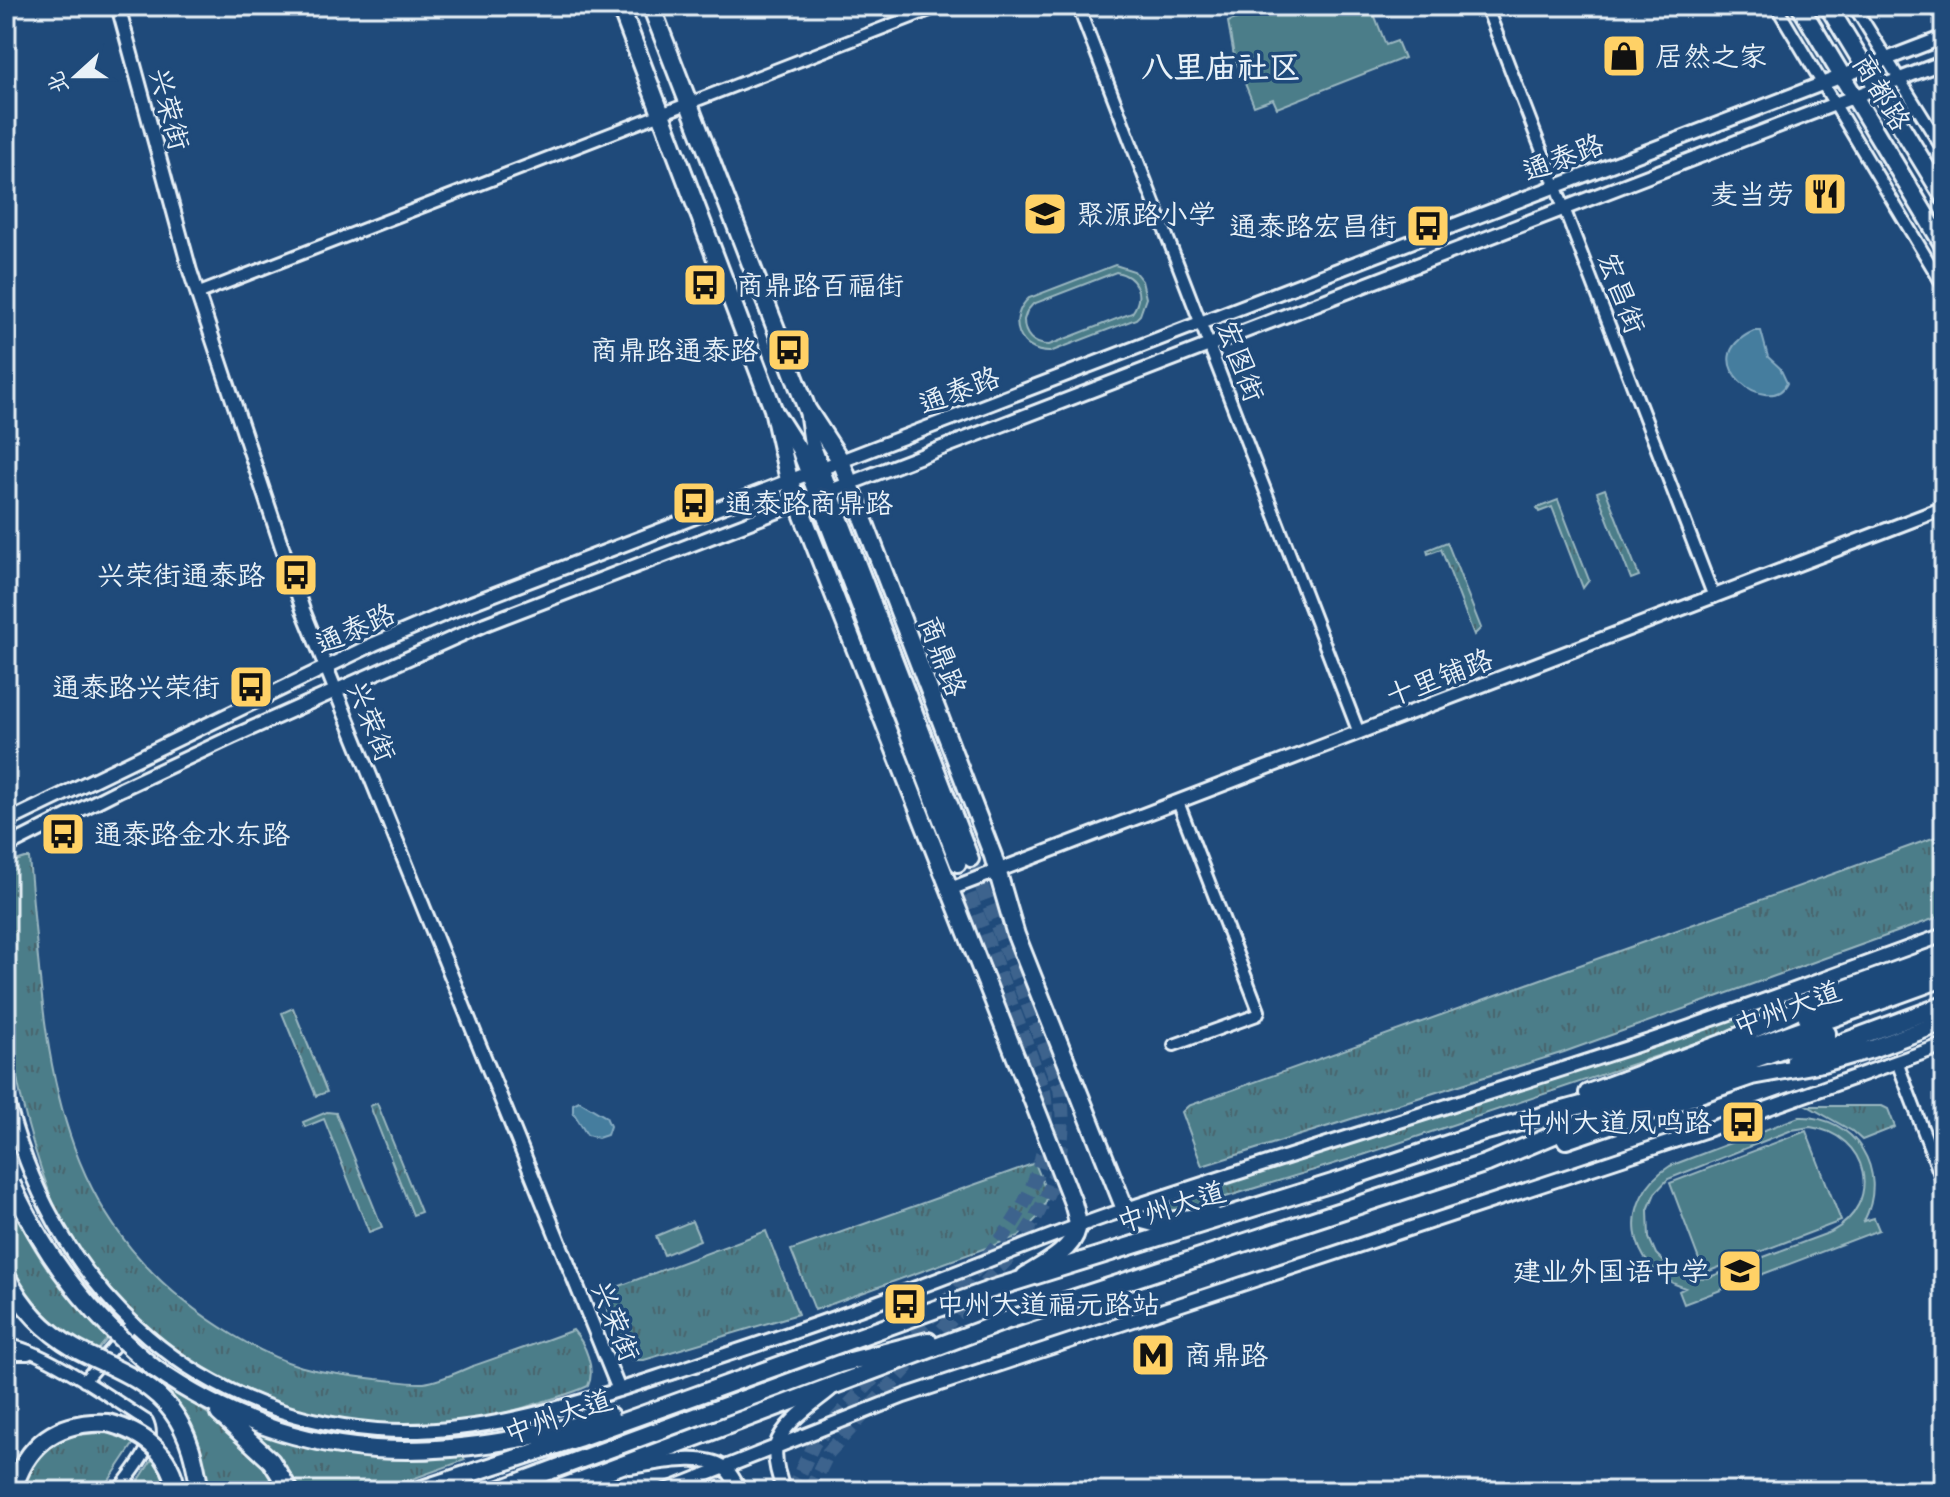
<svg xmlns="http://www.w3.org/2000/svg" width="1950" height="1497" viewBox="0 0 1950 1497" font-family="Caveat,'LXGW WenKai TC',sans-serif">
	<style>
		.grass { fill: url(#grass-tufts); stroke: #9ab7c0; stroke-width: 2 }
		.pitch { fill: #4c7d89; stroke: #9ab7c0; stroke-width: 2; fill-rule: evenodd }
		.water { fill: #457d9e; stroke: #86abc2; stroke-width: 2 }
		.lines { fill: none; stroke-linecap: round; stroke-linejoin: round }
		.secondary-tunnel { stroke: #3d638d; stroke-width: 14; stroke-dasharray: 14 7; stroke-linecap: butt }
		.minor-casing { stroke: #e8f1f8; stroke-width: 16 }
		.tertiary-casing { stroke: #e8f1f8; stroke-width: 18 }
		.secondary-casing { stroke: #e8f1f8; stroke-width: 20 }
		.primary-casing { stroke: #e8f1f8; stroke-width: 22 }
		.trunk-casing { stroke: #e8f1f8; stroke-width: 22 }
		.minor { stroke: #1f4a7a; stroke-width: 10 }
		.tertiary { stroke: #1f4a7a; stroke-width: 12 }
		.secondary { stroke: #1f4a7a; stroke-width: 14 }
		.primary { stroke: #1f4a7a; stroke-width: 16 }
		.trunk { stroke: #1f4a7a; stroke-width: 16 }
		.primary-bridge-casing { stroke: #e8f1f8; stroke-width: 22; stroke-linecap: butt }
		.trunk-bridge-casing { stroke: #e8f1f8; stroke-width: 22; stroke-linecap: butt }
		.primary-bridge { stroke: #1f4a7a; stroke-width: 16 }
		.trunk-bridge { stroke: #1f4a7a; stroke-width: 16 }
		.labels { text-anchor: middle; stroke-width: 7; stroke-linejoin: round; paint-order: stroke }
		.poi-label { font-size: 28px; fill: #e8f1f8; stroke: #1f4a7a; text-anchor: start }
		.street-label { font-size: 28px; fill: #e8f1f8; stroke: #1f4a7a }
		.quarter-label { font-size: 32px; font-weight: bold; fill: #e8f1f8; stroke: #1f4a7a }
	</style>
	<defs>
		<pattern id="grass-tufts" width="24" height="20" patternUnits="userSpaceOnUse" patternTransform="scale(2)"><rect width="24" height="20" fill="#4c7d89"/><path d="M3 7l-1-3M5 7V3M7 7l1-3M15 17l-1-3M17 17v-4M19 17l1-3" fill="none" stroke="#49656d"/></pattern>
	</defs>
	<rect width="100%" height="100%" fill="#1f4a7a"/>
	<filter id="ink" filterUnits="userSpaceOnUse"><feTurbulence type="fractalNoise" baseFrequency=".0125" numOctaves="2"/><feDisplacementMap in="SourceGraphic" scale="16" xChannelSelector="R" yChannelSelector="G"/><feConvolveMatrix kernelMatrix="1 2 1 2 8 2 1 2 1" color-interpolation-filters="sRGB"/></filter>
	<g filter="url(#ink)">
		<path class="grass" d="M1605,489l34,87 -8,3 -34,-87z
			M1558,500l31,80 -6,8 -31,-81 -13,5 -2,-4z
			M1447,542l34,86 -7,7 -33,-86 -13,5 -1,-4z
			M1944,834v81l-380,137 -362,114 -20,-54 6,-6z
			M25,858h4c18,194 16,364 204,477 55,33 80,37 143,44 15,1 33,5 48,4 15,-2 32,-10 46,-16 34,-12 69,-24 103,-37 12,13 23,39 15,56 -12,6 -27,10 -40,14 -69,24 -141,32 -214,21 -15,-2 -31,-10 -46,-15 -97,-33 -200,-110 -237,-209 -26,-69 -43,-145 -45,-218 -1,-38 0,-77 0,-115z
			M1944,938v4l-114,42 -93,45 -374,126 -196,60 -26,-2v-3l40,-13 345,-110z
			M293,1008l34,84 -11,4 -34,-83z
			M377,1103l44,109 -8,3 -43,-109z
			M1808,1106h74l6,3 7,18 -33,13 -10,-9z
			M327,1112l9,1 46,114 -13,5 -45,-113 -19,8 -2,-5z
			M1035,1163l13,33 -7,18 -22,22 -204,74 -24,-60z
			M6,1189c20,56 58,109 102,149l-10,12c-38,-17 -78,-50 -91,-91 -5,-18 -1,-51 -1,-70z
			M766,1231l32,83 -154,46h-11l-7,-5 -25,-62z
			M164,1384l50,34 46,38 23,35h-76c-2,-41 -17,-75 -45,-103z
			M253,1430l68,21 65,8 77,-2 2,3 -86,31h-82l-15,-27z
			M109,1433l21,6 4,4 -32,48h-82c20,-49 37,-57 89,-58z
			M153,1458l11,18 5,15h-37z"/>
		<path class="pitch" d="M1268,6h103l15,39 11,-4 7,17 -127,50 -4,-9 -19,7 -20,-50 -6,-34z
			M1115,265l19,6 8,10 4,17 -6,17 -4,4 -86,33c-31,1 -44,-33 -21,-54zM1116,272c21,4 29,23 16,41l-83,32c-16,0 -25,-10 -25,-25l3,-9 6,-7z
			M1799,1117c56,-2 91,54 65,104l10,-3 5,12 -195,74 -5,-13 6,-3c-60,-19 -67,-90 -15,-122zM1810,1127c59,7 74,77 21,105l-124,46 -17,-1 -22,-11 -12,-12 -7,-16 -1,-28 7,-17 13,-14 124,-49z
			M1806,1131l35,90 -137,52 -34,-90z
			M692,1221l8,19 -36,15 -8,-19z"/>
		<path class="water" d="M1754,331h7l7,26 12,11 7,15c-16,36 -98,-23 -33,-52z
			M579,1101l27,16 4,9 -3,9 -9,3 -11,-3 -14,-23v-8z"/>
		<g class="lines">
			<path class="secondary-tunnel" d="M900,1349c70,-77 160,-141 144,-258l-86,-227
				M792,1491l22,-48 69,-75
				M810,1491l18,-38 183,-198c39,-54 59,-99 49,-167l-89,-229"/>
			<g class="minor-casing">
				<path id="minor" d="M1078,6l281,727
					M1486,6l228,591
					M1776,6l168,281
					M1854,6l90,145
					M197,294l743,-288
					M1174,1045l83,-30 2,-4 -81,-209
					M1897,1062l47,123
					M6,1345c32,1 111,57 141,76 12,24 -16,51 -29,70
					M6,1354h22
					M84,1381l50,-58"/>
			</g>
			<g class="tertiary-casing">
				<path id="tertiary" d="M118,6l72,265 113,339 316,780
					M6,822l368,-178 87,-37 1483,-570
					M6,847l115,-58 111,-52 253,-113 1459,-562
					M950,889l994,-381
					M6,1094c43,185 178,320 371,336 103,8 204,-28 300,-59 80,-26 160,-53 239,-83 68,-25 136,-54 205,-77 170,-57 342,-109 513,-165 104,-34 207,-74 310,-111
					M629,1467c24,-3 78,-16 97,2 6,6 10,14 14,22
					M665,1491l239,-95 800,-265 240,-86
					M784,1491c-5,-13 -11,-31 -8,-45 7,-23 37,-42 54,-56"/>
			</g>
			<g class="secondary-casing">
				<path id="secondary" d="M807,410l5,34 159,415
					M776,413l23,36 159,415"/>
			</g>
			<g class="primary-casing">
				<path id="primary" d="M620,6l153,403 16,71 284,723c2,8 6,18 4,26 -5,22 -34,36 -52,47
					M651,6l156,403 34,52 152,395 23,79 107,269 8,13 23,6 59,-8
					M1800,6l144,240
					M1828,6l116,191
					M13,1491c13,-47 45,-71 95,-68"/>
			</g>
			<g class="trunk-casing">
				<path id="trunk" d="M1807,1017l137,-51
					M1795,1060l149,-55
					M1588,1093l138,-51 105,-48 113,-41
					M1566,1140l186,-64 71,-13 49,-14 72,-27
					M154,1368c146,103 291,97 456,48
					M219,1413l52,48 19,30
					M416,1491l162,-53 414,-149 347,-108 144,-49 142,-39 319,-115
					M495,1491l344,-127 89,-23
					M553,1491l452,-170 482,-158 124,-52 216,-78"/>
			</g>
			<use href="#minor" class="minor"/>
			<use href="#tertiary" class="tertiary"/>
			<use href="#secondary" class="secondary"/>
			<use href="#primary" class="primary"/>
			<use href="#trunk" class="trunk"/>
			<g class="primary-bridge-casing">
				<path id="primary-bridge" d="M7,1277c15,30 39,55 67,71 34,19 74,30 98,63 18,24 23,51 28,80
					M108,1423c35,9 63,30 69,68"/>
			</g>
			<g class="trunk-bridge-casing">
				<path id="trunk-bridge" d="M11,1183c35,76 79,132 143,185"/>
			</g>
			<use href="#primary-bridge" class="primary-bridge"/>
			<use href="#trunk-bridge" class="trunk-bridge"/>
		</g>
	</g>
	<defs>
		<g id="shop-square" transform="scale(2.3)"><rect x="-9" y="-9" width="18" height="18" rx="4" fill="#ffd166" stroke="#1f4a7a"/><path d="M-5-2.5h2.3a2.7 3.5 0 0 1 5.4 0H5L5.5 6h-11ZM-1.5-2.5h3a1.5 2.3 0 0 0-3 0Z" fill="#111"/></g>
		<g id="restaurant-square" transform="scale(2.3)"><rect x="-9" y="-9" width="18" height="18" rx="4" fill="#ffd166" stroke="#1f4a7a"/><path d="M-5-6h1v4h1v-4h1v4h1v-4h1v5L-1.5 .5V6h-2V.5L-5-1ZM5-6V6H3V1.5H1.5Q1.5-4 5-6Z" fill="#111"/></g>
		<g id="school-square" transform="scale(2.3)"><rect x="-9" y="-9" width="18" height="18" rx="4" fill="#ffd166" stroke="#1f4a7a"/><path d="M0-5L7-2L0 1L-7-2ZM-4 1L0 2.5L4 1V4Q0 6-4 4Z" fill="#111"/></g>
		<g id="bus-square" transform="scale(2.3)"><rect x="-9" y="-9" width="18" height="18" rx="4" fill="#ffd166" stroke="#1f4a7a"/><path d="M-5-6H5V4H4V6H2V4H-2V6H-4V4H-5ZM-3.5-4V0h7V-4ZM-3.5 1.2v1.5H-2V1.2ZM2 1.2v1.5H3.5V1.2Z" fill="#111"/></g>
		<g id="metro-square" transform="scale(2.3)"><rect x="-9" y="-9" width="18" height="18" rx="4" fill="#ffd166" stroke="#1f4a7a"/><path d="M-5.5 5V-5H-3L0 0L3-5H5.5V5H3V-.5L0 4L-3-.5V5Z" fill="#111"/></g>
	</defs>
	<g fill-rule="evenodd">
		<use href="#shop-square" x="1624" y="56"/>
		<use href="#restaurant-square" x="1825" y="194"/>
		<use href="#school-square" x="1045" y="214"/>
		<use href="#bus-square" x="1428" y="226"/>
		<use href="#bus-square" x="705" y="285"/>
		<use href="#bus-square" x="789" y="350"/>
		<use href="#bus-square" x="694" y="503"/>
		<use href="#bus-square" x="296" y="575"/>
		<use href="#bus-square" x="251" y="687"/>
		<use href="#bus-square" x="63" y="834"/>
		<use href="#bus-square" x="1743" y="1122"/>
		<use href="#school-square" x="1740" y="1271"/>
		<use href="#bus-square" x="905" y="1304"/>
		<use href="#metro-square" x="1153" y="1355"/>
	</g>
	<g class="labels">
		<g class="poi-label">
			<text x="1655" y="66">居然之家</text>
			<text x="1794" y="204" text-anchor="end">麦当劳</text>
			<text x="1076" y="224">聚源路小学</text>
			<text x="1397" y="236" text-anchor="end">通泰路宏昌街</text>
			<text x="736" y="295">商鼎路百福街</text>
			<text x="758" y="360" text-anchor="end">商鼎路通泰路</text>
			<text x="725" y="513">通泰路商鼎路</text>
			<text x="265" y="585" text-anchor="end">兴荣街通泰路</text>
			<text x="220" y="697" text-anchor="end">通泰路兴荣街</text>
			<text x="94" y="844">通泰路金水东路</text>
			<text x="1712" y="1132" text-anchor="end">中州大道凤鸣路</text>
			<text x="1709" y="1281" text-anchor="end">建业外国语中学</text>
			<text x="936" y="1314">中州大道福元路站</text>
			<text x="1184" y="1365">商鼎路</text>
		</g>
		<g class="street-label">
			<text transform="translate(1882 92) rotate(59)" y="10">商都路</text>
			<text transform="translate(170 109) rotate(75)" y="10">兴荣街</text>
			<text transform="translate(1563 157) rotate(-21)" y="10">通泰路</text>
			<text transform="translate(1622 293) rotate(69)" y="10">宏昌街</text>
			<text transform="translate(1241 361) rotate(69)" y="10">宏图街</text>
			<text transform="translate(959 390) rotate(-21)" y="10">通泰路</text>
			<text transform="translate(355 628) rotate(-24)" y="10">通泰路</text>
			<text transform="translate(943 656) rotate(69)" y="10">商鼎路</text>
			<text transform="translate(1439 677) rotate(-21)" y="10">十里铺路</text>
			<text transform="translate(372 721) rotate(68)" y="10">兴荣街</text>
			<text transform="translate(1787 1008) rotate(-20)" y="10">中州大道</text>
			<text transform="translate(1171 1206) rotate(-17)" y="10">中州大道</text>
			<text transform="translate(616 1321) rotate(68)" y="10">兴荣街</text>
			<text transform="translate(558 1416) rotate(-19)" y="10">中州大道</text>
		</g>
		<g class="quarter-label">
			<text x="1221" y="78">八里庙社区</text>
		</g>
	</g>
	<rect width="1950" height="1497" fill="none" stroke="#1f4a7a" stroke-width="32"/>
	<rect x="16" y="16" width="1918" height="1465" fill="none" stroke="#e8f1f8" stroke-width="3" filter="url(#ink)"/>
	<g transform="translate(76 76) rotate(249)" stroke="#1f4a7a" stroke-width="6" paint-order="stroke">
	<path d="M0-6L14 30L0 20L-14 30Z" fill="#e8f1f8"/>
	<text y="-12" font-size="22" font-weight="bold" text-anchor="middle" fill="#e8f1f8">北</text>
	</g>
</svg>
